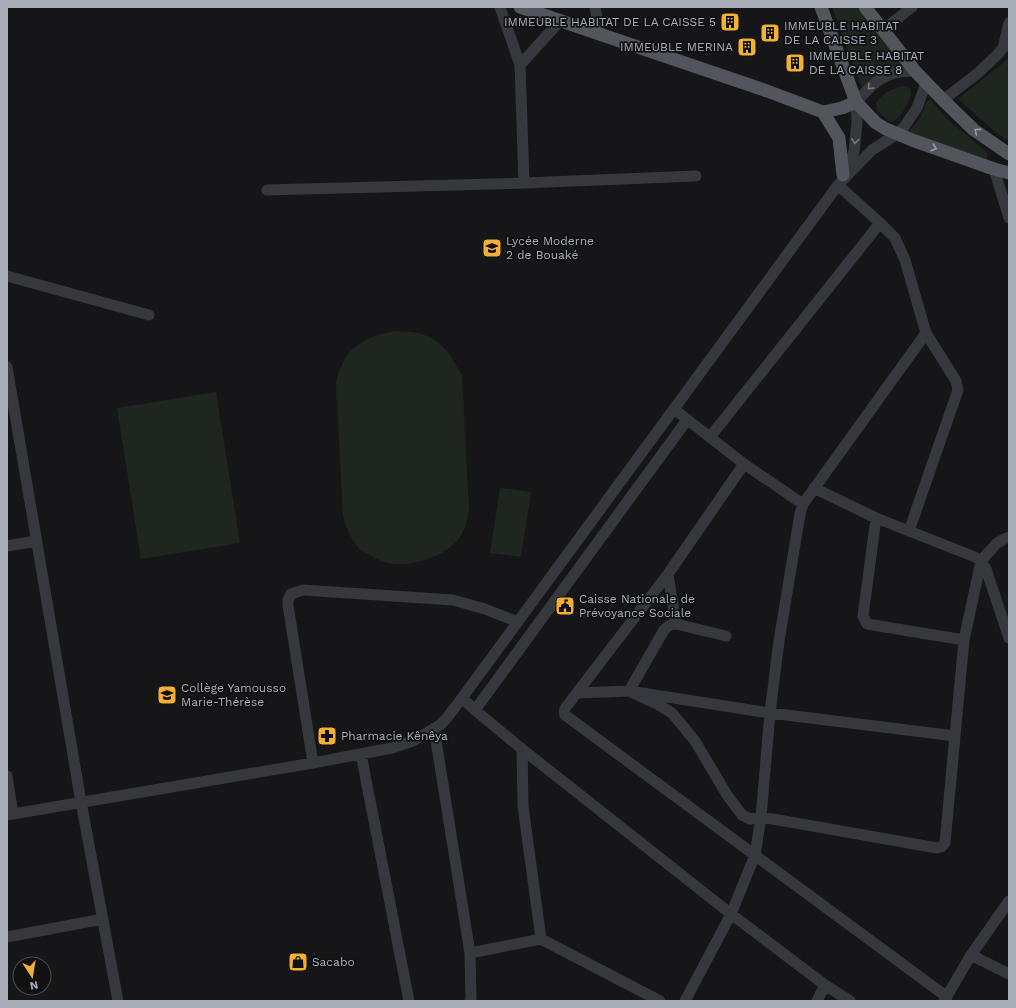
<svg xmlns="http://www.w3.org/2000/svg" width="1016" height="1008" viewBox="0 0 1016 1008" font-family="'Work Sans',sans-serif">
	<style>
		.green { fill: #1e261f }
		.lines { fill: none; stroke-linecap: round; stroke-linejoin: round }
		.minor { stroke: #37383d; stroke-width: 11 }
		.major { stroke: #53555c; stroke-width: 13 }
		.oneway { stroke: #757881 }
		.oneway2 { stroke: #979ba6 }
		.labels { text-anchor: middle; stroke-width: 3.5; stroke-linejoin: round; paint-order: stroke }
		.poi-label { font-size: 12px; fill: #a8adb8; stroke: #111113; text-anchor: start }
	</style>
	<rect width="100%" height="100%" fill="#161618"/>
	<path class="green" d="M832,7h26l43,56v2l-20,11 -17,12 -3,-2z
		M1009,58v83l-11,-7 -40,-35z
		M902,86h3l5,2 1,5v2c-4,10 -10,24 -20,27 -10,-7 -23,-15 -9,-26 6,-5 12,-8 20,-10z
		M929,100h2l16,19 41,34 -1,6 -80,-26 13,-15 7,-17z
		M395,331c10,1 22,0 32,5 17,7 27,24 35,40l7,133c-2,12 -4,23 -12,32 -13,15 -42,24 -61,23 -10,-1 -19,-4 -26,-9 -3,-1 -6,-2 -8,-4 -11,-10 -15,-21 -19,-35l-7,-133c8,-36 25,-45 59,-52z
		M216,392l24,151 -99,16 -24,-151z
		M500,488l31,4 -10,65 -31,-4z"/>
	<g class="lines">
		<path class="minor" d="M500,7l20,58 4,118
			M595,7l5,28
			M883,30l29,-23
			M520,65l40,-44
			M943,100l35,-27 20,-19 5,-6 6,-25
			M994,169l15,49
			M843,175l11,-23 3,-30 -1,-20c12,-13 24,-27 43,-30 5,-1 11,-1 16,-1
			M838,185l42,38 15,15 10,22 21,73 30,48 2,9 -49,141
			M267,190l257,-7 172,-7
			M7,276l142,39
			M7,367l74,435 37,199
			M674,409l70,55 59,40
			M710,437l170,-214
			M744,464l-76,110 -102,133c-2,3 -2,4 -1,8l382,282
			M814,488l62,30 99,39 6,4 5,8 23,69
			M876,518l-13,98 4,8 97,16
			M7,546l29,-5
			M668,574l8,50c-6,0 -8,2 -12,6l-35,61 28,13 15,9 23,28 32,54 15,20 8,4 11,-2 176,31 4,-1 4,-4 19,-203 17,-79 15,-17 8,-5 5,-2
			M676,624l50,12
			M577,693l52,-2 141,22 185,23
			M462,698l13,12 47,39 209,165 94,71 25,16
			M475,710l212,-290
			M434,728l36,225 1,46 -1,2
			M522,749l1,57 18,133
			M361,754l48,247
			M313,763l-25,-158v-5l3,-6 12,-4 150,10 32,9 33,13
			M7,776l6,38
			M7,815l306,-52 79,-15 21,-7 27,-16 6,-6 16,-21 376,-513 34,-35 25,-16 7,-7 13,-19 9,-25
			M7,937l96,-18
			M470,953l71,-14 119,62
			M971,955l38,19
			M685,1001l46,-87 24,-59 6,-38 9,-104 9,-72 21,-127 3,-10 123,-171
			M817,1001l8,-16
			M944,1001l27,-46 38,-54"/>
		<path class="major" d="M520,7l247,84 56,21 19,-4 14,-6
			M821,7l35,95 20,21 10,6 26,11 82,29 15,4
			M865,7l50,64 28,29 31,30 35,24
			M823,112l16,26 4,37"/>
	</g>
	<defs><path id="oneway-chevron" d="M-2-3.5L2.5 0L-2 3.5" fill="none" stroke-width="1.6" stroke-linecap="round" stroke-linejoin="round"/></defs>
	<g class="oneway">
		<use href="#oneway-chevron" transform="translate(870 87) rotate(136)"/>
		<use href="#oneway-chevron" transform="translate(855 141) rotate(97)"/>
	</g>
	<g class="oneway2">
		<use href="#oneway-chevron" transform="translate(977 131) rotate(-143)"/>
		<use href="#oneway-chevron" transform="translate(934 148) rotate(19)"/>
	</g>
	<defs>
		<g id="building-square" transform="scale(1)"><rect x="-9" y="-9" width="18" height="18" rx="4" fill="#f2b134" stroke="#111113"/><path d="M-4-6H4V6H1V3H-1V6H-4ZM-2.5-4.3h1.7v1.8h-1.7ZM.8-4.3h1.7v1.8H.8ZM-2.5-1h1.7V.8h-1.7ZM.8-1h1.7V.8H.8Z" fill="#111"/></g>
		<g id="school-square" transform="scale(1)"><rect x="-9" y="-9" width="18" height="18" rx="4" fill="#f2b134" stroke="#111113"/><path d="M0-5L7-2L0 1L-7-2ZM-4 1L0 2.5L4 1V4Q0 6-4 4Z" fill="#111"/></g>
		<g id="civic-square" transform="scale(1)"><rect x="-9" y="-9" width="18" height="18" rx="4" fill="#f2b134" stroke="#111113"/><path d="M-.6-6.5H3V-4.5H.6V-3L4-1V1h2V6H-6V1h2V-1L-.6-3ZM-1.2 2.5V6h2.4V2.5Z" fill="#111"/></g>
		<g id="pharmacy-square" transform="scale(1)"><rect x="-9" y="-9" width="18" height="18" rx="4" fill="#f2b134" stroke="#111113"/><path d="M-2-6h4v4h4v4h-4v4h-4v-4h-4v-4h4Z" fill="#111"/></g>
		<g id="shop-square" transform="scale(1)"><rect x="-9" y="-9" width="18" height="18" rx="4" fill="#f2b134" stroke="#111113"/><path d="M-5-2.5h2.3a2.7 3.5 0 0 1 5.4 0H5L5.5 6h-11ZM-1.5-2.5h3a1.5 2.3 0 0 0-3 0Z" fill="#111"/></g>
	</defs>
	<g fill-rule="evenodd">
		<use href="#building-square" x="730" y="22"/>
		<use href="#building-square" x="770" y="33"/>
		<use href="#building-square" x="747" y="47"/>
		<use href="#building-square" x="795" y="63"/>
		<use href="#school-square" x="492" y="248"/>
		<use href="#civic-square" x="565" y="606"/>
		<use href="#school-square" x="167" y="695"/>
		<use href="#pharmacy-square" x="327" y="736"/>
		<use href="#shop-square" x="298" y="962"/>
	</g>
	<g class="labels">
		<g class="poi-label">
			<text x="716" y="26" text-anchor="end">IMMEUBLE HABITAT DE LA CAISSE 5</text>
			<text x="784" y="30">IMMEUBLE HABITAT<tspan x="784" dy="14">DE LA CAISSE 3</tspan></text>
			<text x="733" y="51" text-anchor="end">IMMEUBLE MERINA</text>
			<text x="809" y="60">IMMEUBLE HABITAT<tspan x="809" dy="14">DE LA CAISSE 8</tspan></text>
			<text x="506" y="245">Lycée Moderne<tspan x="506" dy="14">2 de Bouaké</tspan></text>
			<text x="579" y="603">Caisse Nationale de<tspan x="579" dy="14">Prévoyance Sociale</tspan></text>
			<text x="181" y="692">Collège Yamousso<tspan x="181" dy="14">Marie-Thérèse</tspan></text>
			<text x="341" y="740">Pharmacie Kênêya</text>
			<text x="312" y="966">Sacabo</text>
		</g>
	</g>
	<rect width="1016" height="1008" fill="none" stroke="#a8adb8" stroke-width="16"/>
	<g transform="translate(32 976) rotate(168)"><circle r="19" fill="#111113" stroke="#4d4f55"/>
	<path d="M0-3L7 15L0 10L-7 15Z" fill="#f2b134"/>
	<text y="-6" font-size="11" font-weight="bold" text-anchor="middle" fill="#a8adb8">N</text>
	</g>
</svg>
